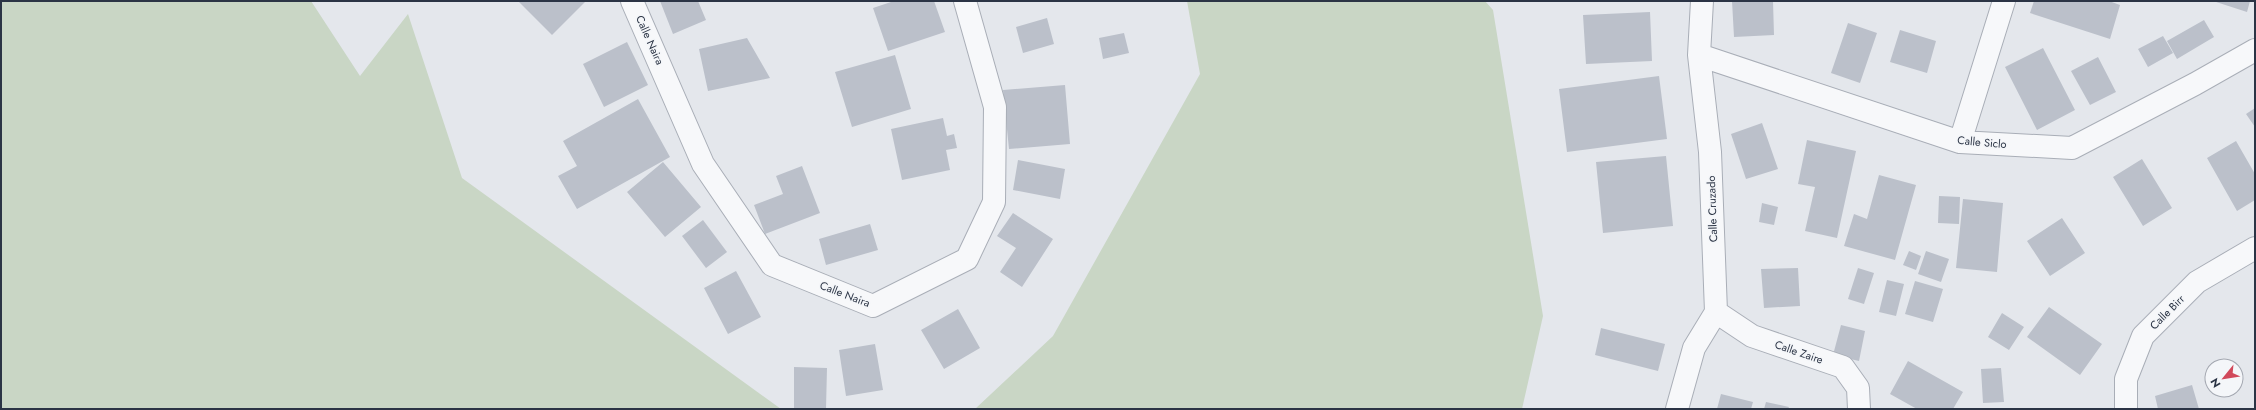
<svg xmlns="http://www.w3.org/2000/svg" width="2256" height="410" viewBox="0 0 2256 410" font-family="Jost,sans-serif">
	<style>
		.green { fill: #c9d6c5 }
		.building { fill: #bbc0ca }
		.lines { fill: none; stroke-linecap: round; stroke-linejoin: round }
		.minor-casing { stroke: #a9aeb7; stroke-width: 24 }
		.minor { stroke: #f7f8fa; stroke-width: 22 }
		.labels { text-anchor: middle; stroke-width: 3; stroke-linejoin: round; paint-order: stroke }
		.street-label { font-size: 11px; fill: #2b3445; stroke: #f4f6f9 }
	</style>
	<rect width="100%" height="100%" fill="#e4e7ec"/>
	<path class="green" d="M1,1h310l49,75 48,-62 54,164 319,231h-780z
		M1187,1h298l8,9 50,306 -21,93h-547l78,-73 147,-262z"/>
	<path class="building" d="M518,1h68l-34,34z
		M660,1h38l8,19 -33,14z
		M894,1h40l11,31 -57,19 -15,-43z
		M1732,1h41l1,34 -40,2z
		M2034,1h75l11,4 -10,34 -80,-26z
		M2213,1h37l-3,11z
		M1650,12l2,49 -66,3 -3,-49z
		M1047,18l7,26 -31,9 -7,-26z
		M2204,20l10,17 -37,22 -10,-18z
		M1848,23l29,10 -17,50 -29,-10z
		M1900,30l36,11 -9,32 -37,-11z
		M1124,33l5,20 -26,6 -4,-21z
		M2163,36l10,17 -25,14 -10,-18z
		M747,38l23,40 -62,13 -9,-42z
		M627,42l21,43 -44,22 -21,-43z
		M2043,48l32,62 -38,20 -32,-63z
		M895,55l16,54 -59,18 -17,-55z
		M2098,57l18,35 -26,13 -19,-34z
		M1659,76l8,63 -100,13 -8,-63z
		M1065,85l5,59 -61,5 -6,-59z
		M638,99l32,58 -93,52 -19,-33 19,-10 -14,-25z
		M2255,108v19l-9,-13z
		M943,118l4,18 7,-2 3,14 -11,2 4,20 -48,10 -11,-51z
		M1762,123l16,46 -32,10 -15,-45z
		M1807,140l49,11 -19,87 -32,-7 10,-44 -17,-3z
		M2236,141l19,33v26l-18,11 -30,-53z
		M1666,156l7,70 -70,7 -7,-71z
		M2142,159l30,49 -29,18 -30,-49z
		M1018,160l47,9 -5,30 -47,-9z
		M663,162l38,45 -36,30 -38,-45z
		M802,166l18,47 -55,21 -11,-29 29,-11 -7,-18z
		M1879,175l37,10 -21,75 -51,-14 10,-32 13,5z
		M1939,196l21,1 -1,27 -21,-1z
		M1963,199l40,4 -6,69 -41,-4z
		M1762,203l16,4 -4,18 -15,-3z
		M1013,213l40,26 -31,48 -22,-15 16,-24 -19,-12z
		M2062,218l23,35 -35,23 -23,-35z
		M703,220l24,32 -21,16 -24,-32z
		M870,224l8,26 -52,15 -7,-26z
		M1909,251l12,5 -5,14 -13,-5z
		M1926,251l23,8 -8,23 -23,-8z
		M1798,268l2,38 -36,2 -3,-39z
		M1858,268l16,5 -10,31 -16,-5z
		M736,271l25,46 -33,17 -24,-46z
		M1887,280l17,4 -8,32 -17,-4z
		M1915,281l28,8 -10,33 -28,-8z
		M2049,307l53,37 -22,31 -53,-38z
		M958,309l22,39 -36,21 -23,-39z
		M2002,313l22,14 -15,23 -21,-13z
		M1841,325l24,6 -6,30 -26,-6z
		M1601,328l64,16 -7,27 -63,-16z
		M875,344l8,46 -37,6 -7,-46z
		M1908,361l55,31 -10,17h-36l-27,-15z
		M794,367l33,1 -1,41h-32z
		M2001,368l3,34 -21,1 -2,-34z
		M2192,385l7,24h-41l-3,-13z
		M1721,394l32,8 -2,7h-34z
		M1766,402l23,5 -1,2h-24z"/>
	<g class="lines">
		<g class="minor-casing">
			<path id="minor" d="M632,1l71,163 69,101 101,41 94,-47 27,-57 1,-95 -30,-106
				M1699,55l261,87 112,6 123,-64 60,-34
				M1960,142l44,-141
				M1716,312l36,24 91,31 15,21 1,21
				M1677,409l17,-61 22,-36 -6,-160 -11,-97 3,-54
				M2126,409v-30l17,-43 54,-54 58,-34"/>
		</g>
		<use href="#minor" class="minor"/>
	</g>
	<g class="labels">
		<g class="street-label">
			<text transform="translate(650 40) rotate(66)" y="4">Calle Naira</text>
			<text transform="translate(1982 142) rotate(5)" y="4">Calle Siclo</text>
			<text transform="translate(1712 209) rotate(-92)" y="4">Calle Cruzado</text>
			<text transform="translate(845 294) rotate(21)" y="4">Calle Naira</text>
			<text transform="translate(2167 312) rotate(-45)" y="4">Calle Birr</text>
			<text transform="translate(1799 352) rotate(19)" y="4">Calle Zaire</text>
		</g>
	</g>
	<rect width="2256" height="410" fill="none" stroke="#2b3445" stroke-width="4"/>
	<g transform="translate(2224 378) rotate(240)"><circle r="19" fill="#f4f6f9" stroke="#a4a8b1"/>
	<path d="M0-3L7 15L0 10L-7 15Z" fill="#d1495b"/>
	<text y="-6" font-size="11" font-weight="bold" text-anchor="middle" fill="#2b3445">N</text>
	</g>
</svg>
